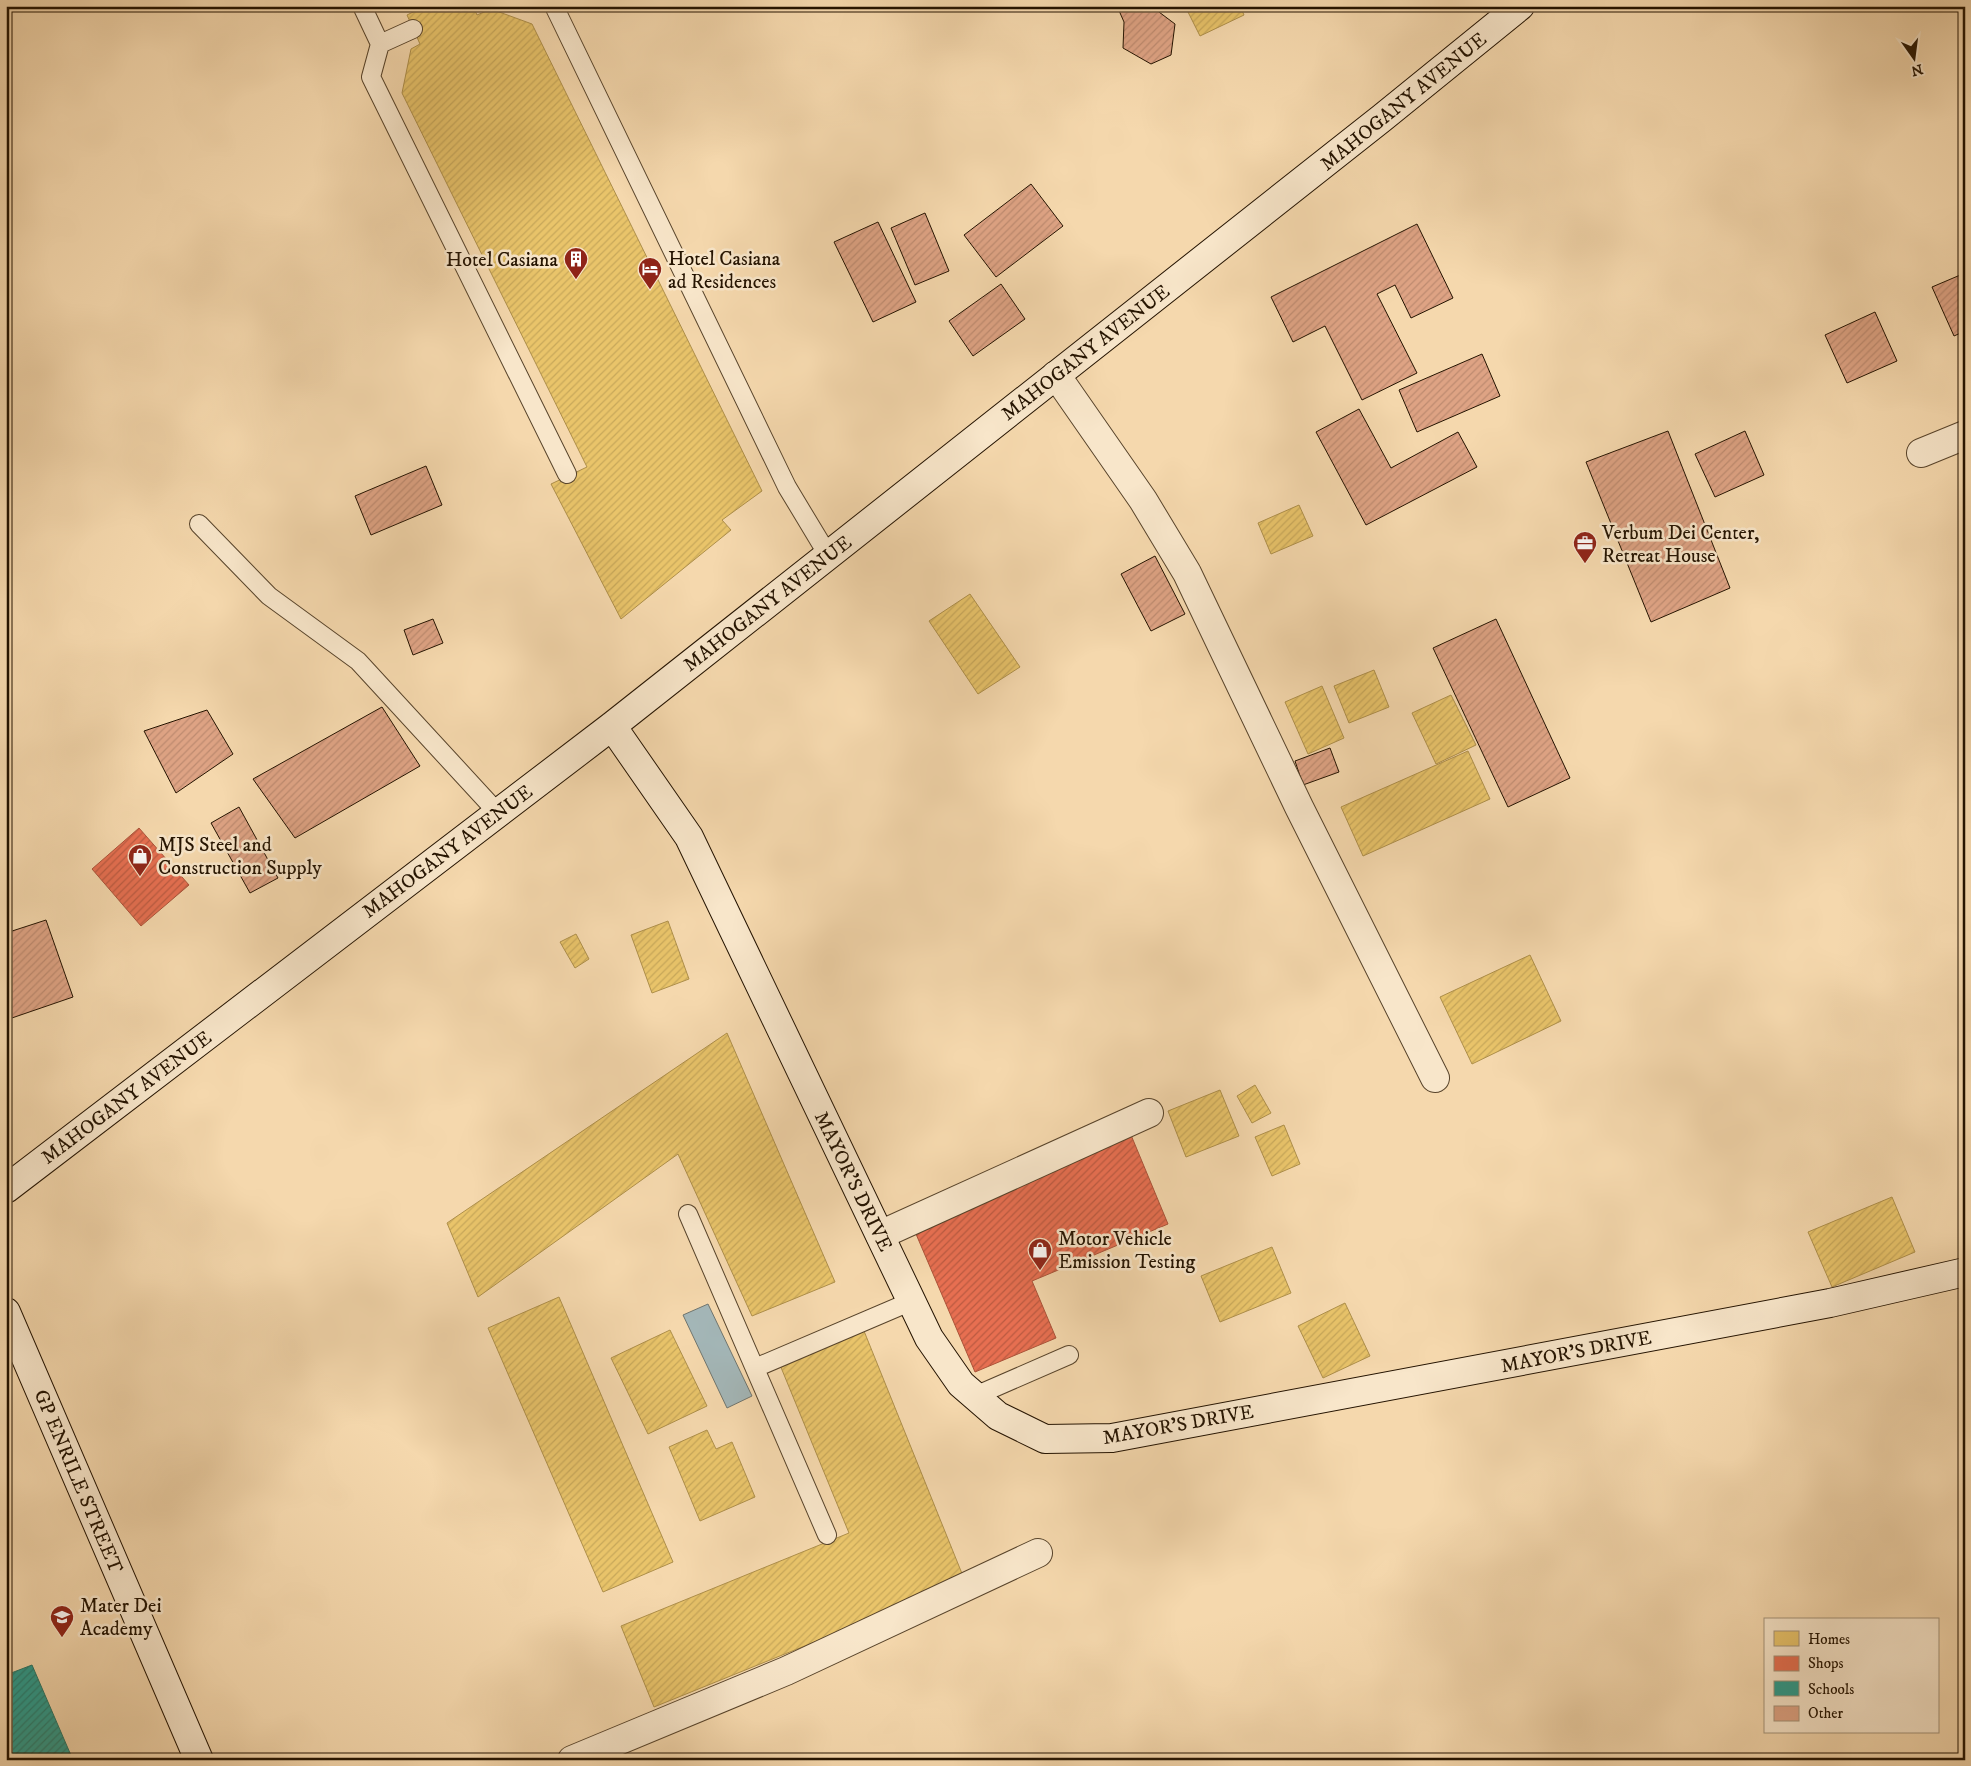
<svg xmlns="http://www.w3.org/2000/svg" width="1971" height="1766" viewBox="0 0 1971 1766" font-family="'IM FELL DW Pica',serif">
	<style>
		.water { fill: #a3b6b7; stroke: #70756e }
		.homes { fill: url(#homes-hatch); stroke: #ae8f4a }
		.shops { fill: url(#shops-hatch); stroke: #ac5339 }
		.schools { fill: url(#schools-hatch); stroke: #287464 }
		.building { fill: url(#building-hatch); stroke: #241300 }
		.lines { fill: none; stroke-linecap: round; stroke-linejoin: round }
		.lane-casing { stroke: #58442b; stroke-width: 20 }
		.street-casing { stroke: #58442b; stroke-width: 30 }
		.secondary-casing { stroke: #241300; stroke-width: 30 }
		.lane { stroke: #f8e6ca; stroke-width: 18 }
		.street { stroke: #f8e6ca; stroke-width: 28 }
		.secondary { stroke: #f8e6ca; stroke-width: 28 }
		.labels { text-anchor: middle; stroke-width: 5; stroke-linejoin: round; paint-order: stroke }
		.street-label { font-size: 20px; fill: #241300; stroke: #f8e6ca }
		.poi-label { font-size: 20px; fill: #241300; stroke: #f8e6ca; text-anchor: start }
	</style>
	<defs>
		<pattern id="homes-hatch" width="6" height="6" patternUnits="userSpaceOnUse" patternTransform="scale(1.25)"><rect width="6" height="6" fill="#e9c46a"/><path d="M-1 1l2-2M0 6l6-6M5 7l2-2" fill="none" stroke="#c8a85a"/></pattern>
		<pattern id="shops-hatch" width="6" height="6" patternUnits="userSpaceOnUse" patternTransform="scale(1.25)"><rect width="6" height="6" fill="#e76f51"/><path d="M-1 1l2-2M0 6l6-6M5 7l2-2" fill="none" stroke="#bb5a41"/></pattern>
		<pattern id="schools-hatch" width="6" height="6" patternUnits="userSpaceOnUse" patternTransform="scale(1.25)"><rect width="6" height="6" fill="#2a9d8f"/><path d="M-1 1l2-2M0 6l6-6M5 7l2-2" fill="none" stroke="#247f72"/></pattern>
		<pattern id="building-hatch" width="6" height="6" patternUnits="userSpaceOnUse" patternTransform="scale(1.25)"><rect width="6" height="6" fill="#dea384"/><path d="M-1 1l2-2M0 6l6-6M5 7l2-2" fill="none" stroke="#be8b70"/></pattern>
	</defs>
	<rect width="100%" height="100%" fill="#f5d8ad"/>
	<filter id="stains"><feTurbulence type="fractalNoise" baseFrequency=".004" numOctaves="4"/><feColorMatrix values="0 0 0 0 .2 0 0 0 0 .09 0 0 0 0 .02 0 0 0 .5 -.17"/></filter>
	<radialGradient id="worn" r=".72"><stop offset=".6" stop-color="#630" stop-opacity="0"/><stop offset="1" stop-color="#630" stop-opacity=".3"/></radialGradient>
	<path class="water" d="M708,1304l44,92 -25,12 -44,-93z"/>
	<path class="homes" d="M425,6h48l4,9 14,-6 41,15 230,467 -40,29 9,10 -110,89 -70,-135 36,-17 -185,-374 9,-44 9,-5 -13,-29z
		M1185,6h55l4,9 -44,21z
		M1299,505l14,31 -42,18 -13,-31z
		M970,594l50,73 -42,27 -49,-73z
		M1374,670l15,37 -40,16 -15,-37z
		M1322,686l22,52 -36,16 -23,-52z
		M1451,695l25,50 -40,19 -24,-51z
		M1468,751l22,48 -127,57 -22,-49z
		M668,921l21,58 -37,14 -21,-58z
		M576,934l13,25 -14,9 -15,-26z
		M1530,955l31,66 -89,43 -32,-67z
		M727,1033l108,249 -83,34 -74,-162 -200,143 -31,-74z
		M1255,1085l16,28 -19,10 -15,-27z
		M1220,1090l19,46 -53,21 -18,-46z
		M1284,1125l16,39 -28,12 -17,-39z
		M1892,1197l23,55 -83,35 -24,-55z
		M1272,1247l19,46 -71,29 -19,-46z
		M559,1297l114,265 -70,30 -115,-264z
		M1345,1303l25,53 -47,22 -25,-52z
		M670,1330l37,76 -59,28 -37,-76z
		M864,1331l101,250 -311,126 -33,-81 228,-93 -69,-168z
		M707,1430l9,19 16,-7 23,55 -55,24 -31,-74z"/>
	<path class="shops" d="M139,828l50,57 -48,41 -49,-57z
		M1131,1135l37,89 -136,57 24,57 -81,34 -62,-145z"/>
	<path class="schools" d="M32,1665l41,95h-67v-85z"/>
	<path class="building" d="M1117,6h34l24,18 -4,31 -20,9 -28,-16 1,-26z
		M1031,184l32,42 -67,51 -32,-42z
		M925,213l24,58 -34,14 -24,-57z
		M878,222l38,80 -43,20 -39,-80z
		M1417,224l36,74 -42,20 -16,-33 -18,9 40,79 -55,27 -37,-74 -32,16 -22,-45z
		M1965,273v58l-11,5 -22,-49z
		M1001,284l24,35 -52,37 -24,-35z
		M1875,312l22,49 -50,22 -22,-48z
		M1482,354l18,42 -83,36 -18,-42z
		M1359,409l32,59 67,-36 19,35 -111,58 -50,-93z
		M1668,431l62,157 -79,34 -65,-160z
		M1745,431l19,44 -49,22 -20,-43z
		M426,466l16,39 -71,30 -16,-39z
		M1155,556l30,58 -34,17 -30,-57z
		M433,619l10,24 -30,12 -9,-25z
		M1496,619l74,159 -62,29 -75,-159z
		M382,707l38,59 -125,72 -42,-59z
		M207,710l26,44 -57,39 -32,-62z
		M1330,748l9,24 -36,13 -8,-24z
		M239,807l39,71 -28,15 -39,-70z
		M46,920l27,77 -67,23v-87z"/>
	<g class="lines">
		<g class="lane-casing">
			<path id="lane" d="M362,6l18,38 -9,33 196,397
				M554,6l233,481 41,68
				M380,44l33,-15
				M199,524l70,72 89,65 139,151
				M688,1214l139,321
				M755,1368l157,-67
				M975,1396l94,-41"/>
		</g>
		<g class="street-casing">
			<path id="street" d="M1056,375l87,125 44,73 112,234 136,271
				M1921,453l44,-18
				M880,1235l269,-122
				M572,1760l214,-89 252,-118"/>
		</g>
		<g class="secondary-casing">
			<path id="secondary" d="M612,726l77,111 240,501 32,46 37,32 47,23 67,-1 718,-135 135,-31
				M6,1189l606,-463 770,-608 138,-112
				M6,1312l193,448"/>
		</g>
		<use href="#lane" class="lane"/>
		<use href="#street" class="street"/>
		<use href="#secondary" class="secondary"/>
	</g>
	<defs>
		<g id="building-pin" transform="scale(1.25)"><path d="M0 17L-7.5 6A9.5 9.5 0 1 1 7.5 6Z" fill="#8f2418" stroke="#f8e6ca"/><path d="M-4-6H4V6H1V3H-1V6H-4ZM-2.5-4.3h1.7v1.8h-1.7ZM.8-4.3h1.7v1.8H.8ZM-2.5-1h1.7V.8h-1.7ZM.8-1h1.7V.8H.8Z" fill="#fff"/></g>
		<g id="hotel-pin" transform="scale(1.25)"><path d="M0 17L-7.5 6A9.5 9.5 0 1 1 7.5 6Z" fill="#8f2418" stroke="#f8e6ca"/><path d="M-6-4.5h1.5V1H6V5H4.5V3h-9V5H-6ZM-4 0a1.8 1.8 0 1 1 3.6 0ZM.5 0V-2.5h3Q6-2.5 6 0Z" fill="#fff"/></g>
		<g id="office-pin" transform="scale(1.25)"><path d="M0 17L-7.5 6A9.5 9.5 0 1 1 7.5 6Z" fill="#8f2418" stroke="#f8e6ca"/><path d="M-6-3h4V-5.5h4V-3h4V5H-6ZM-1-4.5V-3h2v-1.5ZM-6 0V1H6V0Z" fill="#fff"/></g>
		<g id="shop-pin" transform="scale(1.25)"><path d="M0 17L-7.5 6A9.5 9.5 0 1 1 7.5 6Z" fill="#8f2418" stroke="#f8e6ca"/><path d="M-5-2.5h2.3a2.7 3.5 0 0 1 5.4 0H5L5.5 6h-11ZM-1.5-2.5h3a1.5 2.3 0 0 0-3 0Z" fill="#fff"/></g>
		<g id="school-pin" transform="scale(1.25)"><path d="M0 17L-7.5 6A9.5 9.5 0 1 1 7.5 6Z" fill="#8f2418" stroke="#f8e6ca"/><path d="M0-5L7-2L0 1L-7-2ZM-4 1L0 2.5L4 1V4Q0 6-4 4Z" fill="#fff"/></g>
	</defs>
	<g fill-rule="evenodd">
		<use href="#building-pin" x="576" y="259"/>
		<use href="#hotel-pin" x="650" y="269"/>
		<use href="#office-pin" x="1585" y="543"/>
		<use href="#shop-pin" x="140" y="856"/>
		<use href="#shop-pin" x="1040" y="1250"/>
		<use href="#school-pin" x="62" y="1617"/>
	</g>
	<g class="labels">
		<g class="street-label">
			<text transform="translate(1403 101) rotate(-39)" y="7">MAHOGANY AVENUE</text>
			<text transform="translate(1085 352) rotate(-38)" y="7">MAHOGANY AVENUE</text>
			<text transform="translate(767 603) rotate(-38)" y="7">MAHOGANY AVENUE</text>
			<text transform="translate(447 851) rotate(-37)" y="7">MAHOGANY AVENUE</text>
			<text transform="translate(126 1097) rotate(-37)" y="7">MAHOGANY AVENUE</text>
			<text transform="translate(854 1181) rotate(64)" y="7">MAYOR'S DRIVE</text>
			<text transform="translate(1576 1351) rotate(-11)" y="7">MAYOR'S DRIVE</text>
			<text transform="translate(1178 1424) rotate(-10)" y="7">MAYOR'S DRIVE</text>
			<text transform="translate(79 1481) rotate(67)" y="7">GP ENRILE STREET</text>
		</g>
		<g class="poi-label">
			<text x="668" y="265">Hotel Casiana<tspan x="668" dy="23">ad Residences</tspan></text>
			<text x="558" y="266" text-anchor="end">Hotel Casiana</text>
			<text x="1602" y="539">Verbum Dei Center,<tspan x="1602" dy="23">Retreat House</tspan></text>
			<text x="158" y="851">MJS Steel and<tspan x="158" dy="23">Construction Supply</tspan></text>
			<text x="1058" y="1245">Motor Vehicle<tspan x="1058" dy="23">Emission Testing</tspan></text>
			<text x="80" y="1612">Mater Dei<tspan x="80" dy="23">Academy</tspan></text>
		</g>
	</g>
	<rect width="1971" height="1766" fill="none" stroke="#f5d8ad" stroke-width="25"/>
	<rect x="8" y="8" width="1956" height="1751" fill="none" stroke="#241300" stroke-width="2.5"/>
	<rect x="12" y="12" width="1946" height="1741" fill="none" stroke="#241300"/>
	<rect x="1764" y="1618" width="175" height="115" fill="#f8e6ca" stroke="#a39279"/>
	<rect x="1774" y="1631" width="25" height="15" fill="#e9c46a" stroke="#a39279"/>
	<text x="1808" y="1644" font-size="15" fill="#241300">Homes</text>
	<rect x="1774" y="1656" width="25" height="15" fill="#e76f51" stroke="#a39279"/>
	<text x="1808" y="1668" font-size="15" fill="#241300">Shops</text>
	<rect x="1774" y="1681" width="25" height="15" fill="#2a9d8f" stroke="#a39279"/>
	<text x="1808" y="1694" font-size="15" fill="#241300">Schools</text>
	<rect x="1774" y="1706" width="25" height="15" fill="#dea384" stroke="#a39279"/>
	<text x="1808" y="1718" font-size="15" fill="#241300">Other</text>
	<g transform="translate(1914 58) rotate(166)" stroke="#f8e6ca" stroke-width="4" paint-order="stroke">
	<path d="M0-4L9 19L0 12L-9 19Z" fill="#241300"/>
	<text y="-8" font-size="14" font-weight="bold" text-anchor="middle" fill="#241300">N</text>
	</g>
	<rect width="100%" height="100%" filter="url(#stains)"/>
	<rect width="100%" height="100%" fill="url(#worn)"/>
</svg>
